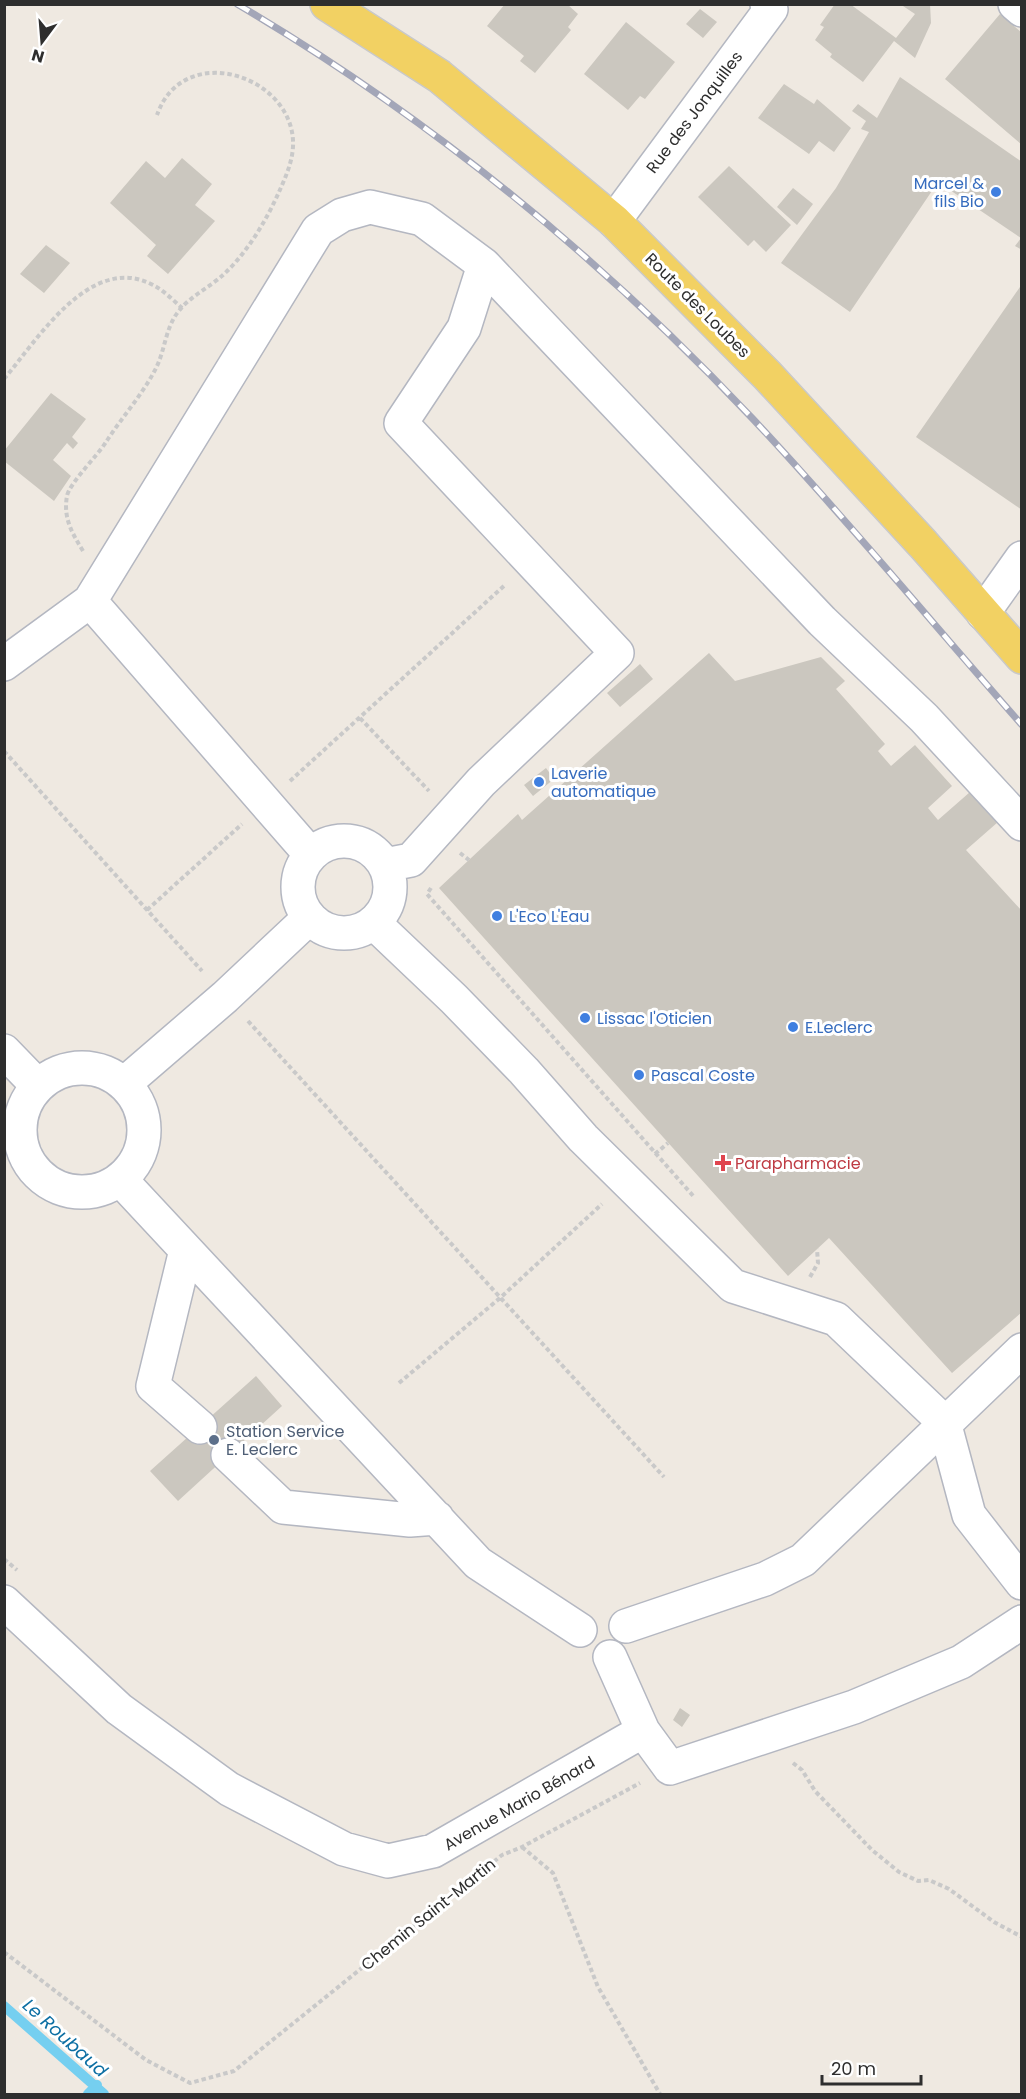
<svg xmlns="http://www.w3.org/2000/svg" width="1026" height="2099" viewBox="0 0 1026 2099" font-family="Poppins,sans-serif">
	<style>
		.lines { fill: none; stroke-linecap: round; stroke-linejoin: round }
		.stream { stroke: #75cff0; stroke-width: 10 }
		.building { fill: #cbc7bf }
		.minor-casing { stroke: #b4b7c1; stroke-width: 36 }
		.major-casing { stroke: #c9c9c9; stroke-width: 36 }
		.path { stroke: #c9c9c9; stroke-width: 4; stroke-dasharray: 4.5 3; stroke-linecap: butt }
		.minor { stroke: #fff; stroke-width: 33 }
		.major { stroke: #f2d163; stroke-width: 33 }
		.rail-casing { stroke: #a3a6b8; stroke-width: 7 }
		.rail { stroke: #fff; stroke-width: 4.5; stroke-dasharray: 14; stroke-linecap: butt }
		.shop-dot { fill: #3f7fe0; stroke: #fff; stroke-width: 2 }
		.health-dot { fill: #e0444e; stroke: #fff; stroke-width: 2 }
		.service-dot { fill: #5c6f8a; stroke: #fff; stroke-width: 2 }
		.labels { text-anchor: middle; stroke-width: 6; stroke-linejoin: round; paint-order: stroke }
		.street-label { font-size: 16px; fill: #2e2e2e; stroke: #fff }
		.shop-label { font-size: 16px; fill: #366cbe; stroke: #fff; text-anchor: start }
		.health-label { font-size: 16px; fill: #be3a42; stroke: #fff; text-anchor: start }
		.service-label { font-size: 16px; fill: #4e5e75; stroke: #fff; text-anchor: start }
		.water-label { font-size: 18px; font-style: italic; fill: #0d6fa3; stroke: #fff }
	</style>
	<rect width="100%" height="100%" fill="#efe9e1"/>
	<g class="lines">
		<path class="stream" d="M4,2006l100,88
			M88,2094l9,-9"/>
	</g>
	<path class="building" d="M505,4h62l11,10 -10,13 3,3 -36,43 -15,-12 4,-5 -37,-30z
		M835,4h15l46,34 19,-24 -15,-10h30l1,19 -16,35 -21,-17 -31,41 -33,-25 2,-3 -17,-14 9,-13 -4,-2z
		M700,9l17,13 -14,16 -17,-14z
		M1000,14l22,19v112l-77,-66z
		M626,22l49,40 -30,37 -5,-3 -12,14 -44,-36z
		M900,77l122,85v88l-7,-4 6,-8 -83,-56 -88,130 -69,-49 55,-75 33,-56 -8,-3 5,-8 -14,-10 6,-7 19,14z
		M784,84l30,20 3,-5 34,29 -17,24 -15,-11 -10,13 -51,-36z
		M182,158l30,26 -17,21 20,16 -47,53 -21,-18 9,-11 -46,-42 36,-42 19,17z
		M729,166l62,59 -25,27 -12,-12 -6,6 -50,-49z
		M793,188l20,16 -16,21 -20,-18z
		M46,245l24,18 -26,30 -24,-19z
		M1022,284v226l-106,-73z
		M51,393l35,26 -14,18 6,6 -5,6 -6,-6 -14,17 18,16 -17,25 -50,-40v-10z
		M709,653l26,28 86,-24 24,24 -9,8 49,55 -7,7 13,15 24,-21 37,41 -24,22 10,12 32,-28 28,30 -32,28 56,61v401l-70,61 -123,-135 -41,38 -349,-388 79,-74 4,6z
		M640,664l13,15 -33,28 -13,-14z
		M546,768l8,11 -21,17 -9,-11z
		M256,1376l26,30 -104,95 -28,-30z
		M680,1708l10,7 -8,12 -9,-7z"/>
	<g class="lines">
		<g class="minor-casing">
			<path id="minor" d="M1015,4l7,6
				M614,221l157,-212 -4,-5
				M90,601l221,254
				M983,613l39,-55
				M4,664l86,-63 228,-371 24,-15 28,-8 52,12 62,46 338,356 102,97 98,106
				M298 887a46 46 0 1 1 92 0a46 46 0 1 1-92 0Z
				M385,865l26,-5 70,-78 136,-129 -216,-230 63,-95 20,-63
				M374,923l80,76 70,72 59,67 150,148 103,33 108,103 25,93 53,68
				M4,1051l34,35
				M20 1130a62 62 0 1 1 124 0a62 62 0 1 1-124 0Z
				M124,1084l101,-87 84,-79
				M120,1179l358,384 102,67
				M186,1250l-33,136 47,41
				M228,1455l55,52 127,13 27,-2
				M4,1602l115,107 110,80 115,60 44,12 45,-10 210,-120
				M626,1626l139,-47 38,-19 219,-210
				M610,1657l33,74 27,37 184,-61 107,-45 61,-40"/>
		</g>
		<g class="major-casing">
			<path id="major" d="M327,4l112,72 175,145 153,154 156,169 99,113"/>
		</g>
		<path class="path" d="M4,379c34,-40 87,-127 149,-94 10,5 20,15 29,23
			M83,551c-11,-18 -20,-33 -16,-55 2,-12 31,-41 39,-54 16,-25 38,-49 51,-76 8,-17 9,-39 21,-54 11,-15 32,-25 45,-37 24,-22 43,-54 56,-83 7,-16 15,-33 14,-52 -4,-66 -110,-99 -136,-25
			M360,718l69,73
			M4,751l198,220
			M290,781l216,-197
			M460,853l9,7
			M431,888l-4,6 268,304
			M147,910l95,-86
			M248,1021l416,456
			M655,1154l13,-11
			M810,1277l8,-14 -1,-14
			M399,1383l101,-85 102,-94
			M4,1559l13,11
			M793,1763l9,7 13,21 57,59 27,22 19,9 11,-1 20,9 45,33 28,15
			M522,1847l31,26 45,114 62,107
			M4,1952l142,108 44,23 44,-12 268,-216 20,-8 118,-64"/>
		<use href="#minor" class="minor"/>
		<use href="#major" class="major"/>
		<g class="rail-casing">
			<path id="rail" d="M237,4c190,112 363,253 515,414 93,99 180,205 270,307"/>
		</g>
		<use href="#rail" class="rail"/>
	</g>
	<g class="shop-dot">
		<circle cx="996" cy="192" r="6"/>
		<circle cx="539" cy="782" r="6"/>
		<circle cx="497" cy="916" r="6"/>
		<circle cx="585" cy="1018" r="6"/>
		<circle cx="793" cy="1027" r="6"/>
		<circle cx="639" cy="1075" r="6"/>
	</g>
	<path class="health-dot" d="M720 1154h6v6h6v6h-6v6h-6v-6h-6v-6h6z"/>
	<circle class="service-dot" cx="214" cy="1440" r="6"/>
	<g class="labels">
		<g class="street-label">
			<text transform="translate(694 112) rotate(-53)" y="6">Rue des Jonquilles</text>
			<text transform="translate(698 305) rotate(45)" y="6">Route des Loubes</text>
			<text transform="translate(519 1803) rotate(-30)" y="6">Avenue Mario Bénard</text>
			<text transform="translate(428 1914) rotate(-39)" y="6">Chemin Saint-Martin</text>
		</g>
		<g class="shop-label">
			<text x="984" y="189" text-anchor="end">Marcel &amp;<tspan x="984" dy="18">fils Bio</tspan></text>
			<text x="551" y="779">Laverie<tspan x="551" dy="18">automatique</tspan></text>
			<text x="509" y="922">L'Eco L'Eau</text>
			<text x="597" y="1024">Lissac l'Oticien</text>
			<text x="805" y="1033">E.Leclerc</text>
			<text x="651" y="1081">Pascal Coste</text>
		</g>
		<g class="health-label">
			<text x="735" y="1169">Parapharmacie</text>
		</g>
		<g class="service-label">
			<text x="226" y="1437">Station Service<tspan x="226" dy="18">E. Leclerc</tspan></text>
		</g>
		<g class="water-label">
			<text transform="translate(65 2038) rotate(42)" y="6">Le Roubaud</text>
		</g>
	</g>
	<rect width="1026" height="2099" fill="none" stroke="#2e2e2e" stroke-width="12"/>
	<g transform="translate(42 42) rotate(196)" stroke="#ffffff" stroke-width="4.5" paint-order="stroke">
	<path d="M0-4.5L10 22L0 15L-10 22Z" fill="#2e2e2e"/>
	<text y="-9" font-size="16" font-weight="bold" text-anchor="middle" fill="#2e2e2e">N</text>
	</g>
	<path d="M822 2075v9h99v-9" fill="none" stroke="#2e2e2e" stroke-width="3"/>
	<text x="831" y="2075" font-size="18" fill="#2e2e2e" stroke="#ffffff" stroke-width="4.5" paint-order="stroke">20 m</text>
</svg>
